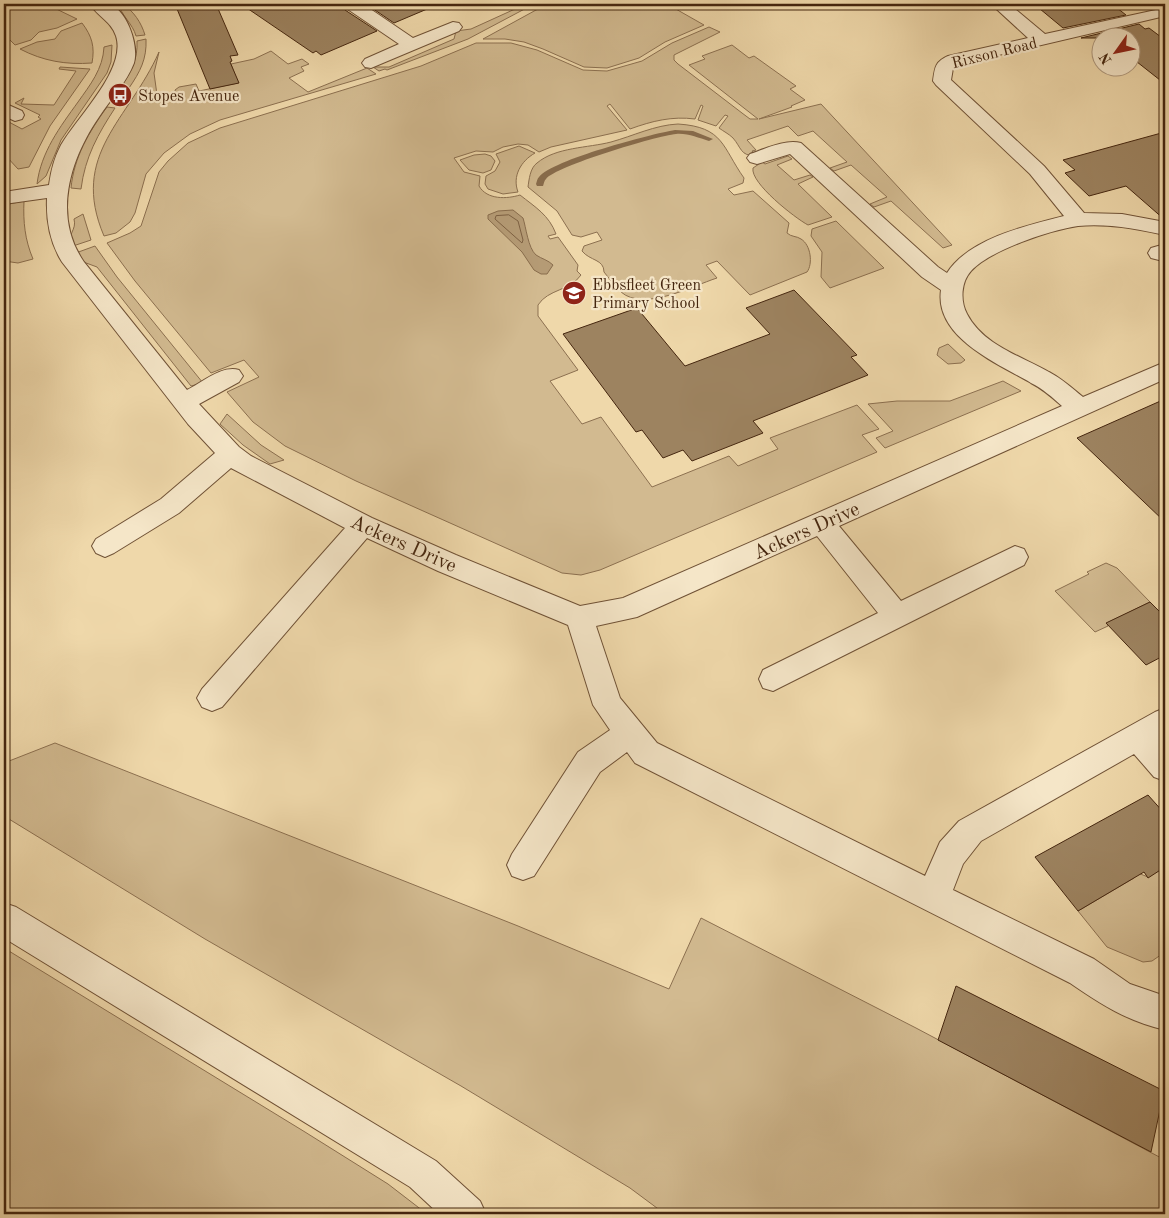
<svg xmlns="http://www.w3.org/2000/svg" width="1169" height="1218" viewBox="0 0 1169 1218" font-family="'Old Standard TT',serif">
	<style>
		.green { fill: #d2ba90; stroke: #8c7050 }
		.water { fill: #b59b75; stroke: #886c4c }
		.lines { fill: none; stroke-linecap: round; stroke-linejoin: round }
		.shore { stroke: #7d6042; stroke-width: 1 }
		.stream { fill: #886c4c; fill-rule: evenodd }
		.building { fill: #9d8360; stroke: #45260f }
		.minor-casing { stroke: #705236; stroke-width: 2 }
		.minor { fill: #f5e6c8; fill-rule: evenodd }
		.labels { text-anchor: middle; stroke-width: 4.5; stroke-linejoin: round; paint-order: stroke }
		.far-street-label { font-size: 16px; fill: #45260f; stroke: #f5e6c8 }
		.far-poi-label { font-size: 16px; fill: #45260f; stroke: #f5e6c8; text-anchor: start }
		.street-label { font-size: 20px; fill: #45260f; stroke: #f5e6c8 }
	</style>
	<rect width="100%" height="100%" fill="#efd8aa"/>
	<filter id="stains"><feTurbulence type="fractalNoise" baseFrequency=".004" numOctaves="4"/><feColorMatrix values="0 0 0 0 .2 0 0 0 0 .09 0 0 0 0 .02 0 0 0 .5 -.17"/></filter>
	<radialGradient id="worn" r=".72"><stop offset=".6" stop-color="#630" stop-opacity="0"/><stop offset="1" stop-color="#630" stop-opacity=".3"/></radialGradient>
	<path class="green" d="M4,4h42l31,15 -20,9 -18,4 -8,8 -16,5 -11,-11z
		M119,4h4c11,8 18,18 22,31l-9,1c-3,-12 -16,-22 -17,-32z
		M526,4h8l-66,35 -81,31 -2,-1 -6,2 -6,-4h16l65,-28 2,-8 15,-2z
		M547,4h120l37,21 -39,17 -26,16 -32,10 -23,-1 -41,-18 -19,-7 -19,-3h-22z
		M82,23c10,13 13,24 10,40 -26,2 -49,-2 -72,-14l17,-7 18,-3 6,-8z
		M709,27l11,5 -46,23v5l4,4 64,49 8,6h8l-69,-54 16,-6 -3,-3 30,-11 17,13 5,-2 42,30 -6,3 15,11 -14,6 1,1 -33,12 62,-15 131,141 -9,3 -52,-47 -17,6 -4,-3 17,-7 -36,-32 -17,6 -4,-3 17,-6 -34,-31 -15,5 -10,-10 -41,14 9,10 -4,1 3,4c-14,2 -14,-8 -22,-17 -4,-4 -10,-7 -14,-10l9,-12 -3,-1 -9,11 -18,-6 5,-14 -2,-1 -6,14c-23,-3 -43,2 -65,10l-20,-25 -3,2 20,24 -76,17 -12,5 -11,-7 -10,-1 -15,3 -10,5 -17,-1 -22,7 10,14 16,4 -1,10c8,14 28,13 41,9 15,12 29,20 36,39l-8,2 2,3 8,-2 20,28 -1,6 4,4c-11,16 -33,14 -43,30v11l40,54 -28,11 32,43 19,-7 51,70 77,-31 9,10 40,-17 -8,-11 87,-33 22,24 -17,6 15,17 -277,118 -19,5 -19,-2 -206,-92 -71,-35 -32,-24 -26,-30 32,-15 -15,-17 -33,13 -76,-92 -28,-38 23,-10 11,-7 18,-54 9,-11 20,-18 32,-15 201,-62 55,-23h35l26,7 46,20 24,1 35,-10 30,-18z
		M146,39c1,20 -6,33 -17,49l-8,-1c10,-15 17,-28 16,-46z
		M112,45l-1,17 -4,11 -46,67 -15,36 -9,8c4,-32 23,-57 41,-82 12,-17 25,-33 26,-55z
		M271,51l17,13 14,-5 7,5 -8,3 3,4 -15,7 19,14 59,-24 9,6 -156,46 -30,14 -26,19 -18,21 -11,39 -5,9 -14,11 -12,3c-35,-82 25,-116 55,-184l-5,21 4,29 18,-3 -1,-9 4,-3 17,-3 3,7 39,-8 -7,-19 23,-5z
		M60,67l30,2 -40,57 -21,41 -11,2 -12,-13h-2v-34l3,-1 15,8 19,-10 -3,-2 2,-2 -25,-12 9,-5 -3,6 33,1 22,-34 -17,-2z
		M107,107l8,1c-17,26 -30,49 -34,81l-10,-1c3,-31 18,-56 36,-81z
		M678,124c46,3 44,23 66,54l-1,5 -15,6 6,6 19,-4 36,32 -2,10c4,4 10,3 14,6 10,6 12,25 6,33l-57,23 -33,-34 -11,4 11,13c-25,8 -73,34 -96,14 -6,-5 -12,-14 -17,-20 0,-13 -14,-11 -22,-21l2,-5 18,-6 -5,-8 -16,5 -9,-2 -15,-24 -29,-24c1,-7 2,-19 9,-24 19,-16 51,-15 74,-21 22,-6 44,-17 67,-18z
		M519,146l16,7c-14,8 -23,23 -17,39l-15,2 -15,-5 -3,-5 1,-8 9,-5 5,-9 -4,-8z
		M485,154l6,2 4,5 -4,9 -8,3 -14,-3 -9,-10 14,-5z
		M788,156l4,3 -15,6 17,15 16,-5 3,2 -15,7 34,33 -24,8c-13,-7 -58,-42 -55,-57l9,-6 3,2z
		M24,201c-1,21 1,39 9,58l-15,4 -14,-2v-56z
		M83,214l8,26 -21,7c-3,-13 7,-17 4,-28z
		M836,221l48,47 -54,20 -9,-11 1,-25 -11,-16 1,-7z
		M95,246l22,31 86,106 -12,3 -94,-119 -19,-7 -5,-6z
		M948,344l17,16 -4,3 -13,1 -11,-9 2,-7z
		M1003,381l18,10 -136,57 -9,-10 17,-7 -25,-27 29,-3h53z
		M227,414l34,31 23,15 -14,4 -27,-19 -23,-21z
		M1106,563l11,5 33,34 -43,21 1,3 -13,6 -40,-41 34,-17 -2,-2z
		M55,743l463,183 151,63 32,-71 215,110 249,132v54h-500l-35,-26 -169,-102 -256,-147 -201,-123v-53z
		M1165,867v85l-13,9 -9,1 -36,-15 -29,-36 56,-33 4,-5 10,4z
		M4,948l301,184 83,52 39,30h-423z"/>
	<path class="water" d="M513,210l10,8c3,9 5,30 13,37 6,4 12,5 17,10l-6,9h-6l-7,-4 -12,-18 -34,-33v-4l10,-4z"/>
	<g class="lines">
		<path class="shore" d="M509,215l9,6 5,19 -1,3 -27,-24 1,-3z"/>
		<path class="stream" d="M675,130l18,1 20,8 -4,2c-11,-3 -21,-8 -33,-7 -20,2 -120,32 -130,45 -2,2 -2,4 -3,7h-6l-1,-2c1,-3 1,-5 3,-7 13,-17 112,-43 136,-47z"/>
	</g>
	<path class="building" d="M175,4h41l22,51 -8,1 2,5 -2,1 9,21 -29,6z
		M241,4h101l3,6 32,21 -56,24 -5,-4 -3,2z
		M366,4h73l-45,19z
		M1034,4h78l14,11 -63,13z
		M1139,24l6,5 4,-1 16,12v44l-33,-26v-20h-51z
		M1165,132v88l-39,-34 -37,10 -24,-23 10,-3 -12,-10z
		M794,290l63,65 -6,2 17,18 -115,46 10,12 -71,28 -9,-11 -20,8 -21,-28 -6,2 -73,-98 74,-26 48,58 85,-32 -24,-26z
		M1165,399v123l-88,-84z
		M1150,602l15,15v38l-19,10 -40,-42z
		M1148,795l17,19v53l-17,11 -4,-6 -66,39 -43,-54z
		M956,986l208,105 -13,61 -213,-112z"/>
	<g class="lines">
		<g class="minor-casing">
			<path id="minor" d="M90,4c5,0 14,-2 19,0 18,6 30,41 25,59 -7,19 -24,37 -35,54 -29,42 -47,99 -15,145l103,128c16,-8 35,-25 52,-20l4,6 -4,6 -40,22 40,43 12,9 121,62 84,37 124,51 43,-8 439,-192c-10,-9 -19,-17 -31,-23 -32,-19 -97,-45 -90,-93l-19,-13 -132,-123 -33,10 -7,-2 -3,-4 3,-4c15,-5 35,-15 51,-11l137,124 9,6c21,-34 81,-48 117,-57l-34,-42 -94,-89 -3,-4c2,-14 2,-19 15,-25l80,-18 -37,-34h18l36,30 120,-26v8l-205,48 -7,4 -2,12 93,86 40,47 38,1 43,8v13c-28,-6 -58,-12 -87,-9 -27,4 -88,24 -107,45 -10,11 -11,30 -4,43 16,31 54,42 82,58 13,7 23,16 34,25l82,-35v17l-326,147 62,75 114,-55 9,3 4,8 -4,8 -251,126 -10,-3 -4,-9 4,-9 115,-57 -61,-77 -180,81 -41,9 24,72 37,45 268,133 15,-34 19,-21 196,-109 10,-4v28l-6,4 6,6v35l-11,-4 -20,-23 -153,87 -18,23 -10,26 141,69 36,25 35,12v34c-38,-9 -63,-25 -95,-47l-435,-220 -8,-11 -27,20 -66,104 -11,4 -11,-4 -5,-11 5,-11 66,-102 32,-22 -17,-25 -25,-80 -130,-54 -71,-33 -145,169 -10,4 -10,-4 -5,-9 5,-9 143,-161 -114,-60 -52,45 -65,40 -9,4 -9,-4 -4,-7 4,-7 65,-40 54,-46 -27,-29 -126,-162c-12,-19 -16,-42 -15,-64l-43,6v-12l45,-7c2,-14 5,-27 12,-40 17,-29 66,-76 55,-109 -5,-15 -19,-20 -26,-32z
				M344,4h19l50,34 40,-16 6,1 3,4 -3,4 -88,37 -6,-1 -3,-4 3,-4 34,-15 -53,-36z
				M4,103l18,8 2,4 -2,4 -7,2 -11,-5z
				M1165,244v14l-6,2 -8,-2 -3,-5 3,-5z
				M4,903l12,4 420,254 44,40 6,13h-47l-29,-27 -406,-249z"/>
		</g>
		<use href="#minor" class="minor"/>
	</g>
	<defs>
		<g id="bus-disc" transform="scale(1.25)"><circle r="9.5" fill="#8f2418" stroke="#f5e6c8"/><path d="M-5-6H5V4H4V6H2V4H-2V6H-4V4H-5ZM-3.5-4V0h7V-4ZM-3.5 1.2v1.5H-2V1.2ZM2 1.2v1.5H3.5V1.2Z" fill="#fff"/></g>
		<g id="school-disc" transform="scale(1.25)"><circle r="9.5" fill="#8f2418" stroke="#f5e6c8"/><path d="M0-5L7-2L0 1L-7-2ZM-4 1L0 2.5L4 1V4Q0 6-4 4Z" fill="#fff"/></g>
	</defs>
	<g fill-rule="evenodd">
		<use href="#bus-disc" x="120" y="95"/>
		<use href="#school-disc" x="574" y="293"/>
	</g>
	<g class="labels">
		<g class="far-street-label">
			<text transform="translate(994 52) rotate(-14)" y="6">Rixson Road</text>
		</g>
		<g class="far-poi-label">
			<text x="138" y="101">Stopes Avenue</text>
			<text x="592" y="290">Ebbsfleet Green<tspan x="592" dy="18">Primary School</tspan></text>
		</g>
		<g class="street-label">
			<text transform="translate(806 530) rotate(-24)" y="7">Ackers Drive</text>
			<text transform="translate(404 543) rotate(24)" y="7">Ackers Drive</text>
		</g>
	</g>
	<rect width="1169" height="1218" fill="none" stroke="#efd8aa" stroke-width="20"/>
	<rect x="5" y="5" width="1159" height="1208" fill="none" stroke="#45260f" stroke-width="2.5"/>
	<rect x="10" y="10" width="1149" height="1198" fill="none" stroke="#45260f"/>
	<g transform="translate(1116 52) rotate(237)"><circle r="24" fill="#f5e6c8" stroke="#af997e"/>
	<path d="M0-4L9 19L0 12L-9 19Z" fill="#8f2418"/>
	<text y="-8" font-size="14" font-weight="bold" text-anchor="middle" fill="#45260f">N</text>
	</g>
	<rect width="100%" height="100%" filter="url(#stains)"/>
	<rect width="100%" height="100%" fill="url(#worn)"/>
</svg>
